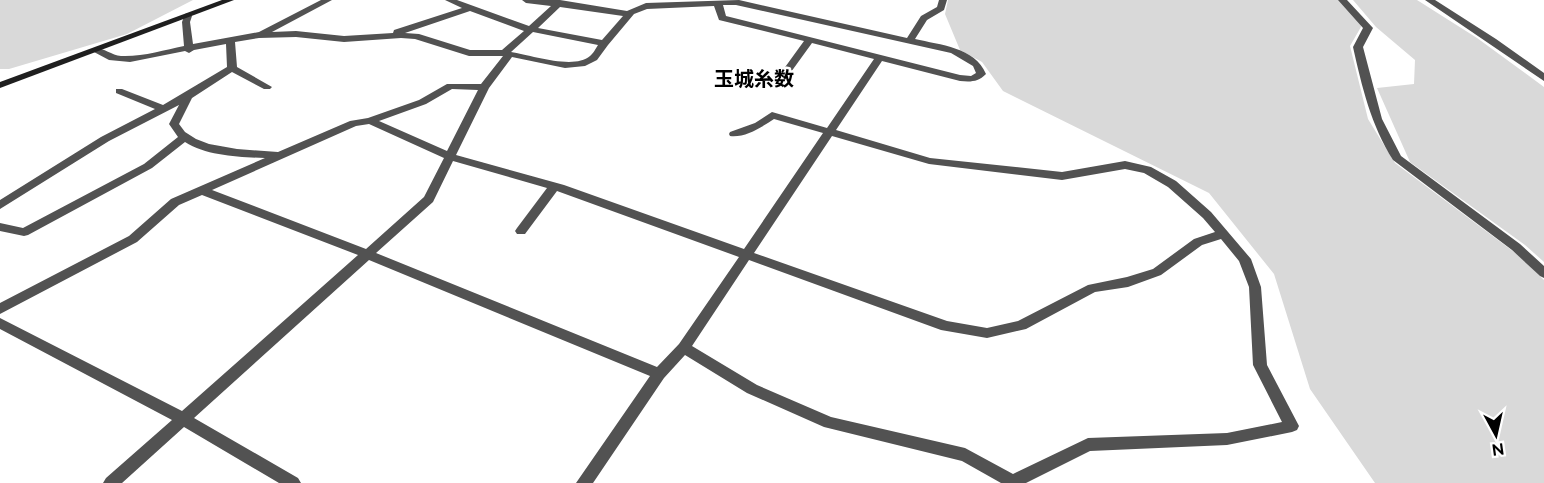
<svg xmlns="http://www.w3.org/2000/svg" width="1544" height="483" viewBox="0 0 1544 483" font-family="Raleway,'Noto Sans JP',sans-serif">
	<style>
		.green { fill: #d9d9d9 }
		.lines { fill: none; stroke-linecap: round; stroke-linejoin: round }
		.street { fill: #525252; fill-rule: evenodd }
		.secondary { fill: #1f1f1f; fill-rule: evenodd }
		.labels { text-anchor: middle; stroke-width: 5; stroke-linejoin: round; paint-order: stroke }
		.quarter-label { font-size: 20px; font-weight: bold; fill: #000; stroke: #fff }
	</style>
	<rect width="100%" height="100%" fill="#fff"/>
	<path class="green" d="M0,0h193l-66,34 -118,35h-9z
		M948,0h391l20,16 2,11 -11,19 18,73 27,44 123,92 26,25v203h-169l-65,-94 -36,-115 -65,-81 -206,-102 -21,-29 -22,-12 -15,-36z
		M1353,0h64l60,38 67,49v175l-19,-17 -115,-83 -33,-74 37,-4 1,-24 -39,-33z"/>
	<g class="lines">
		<path class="street" d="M321,0h11l-60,32 24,-1 48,5 49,-3 1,-3 68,-22 -17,-8h12l72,26 22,-20 -25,-3 -4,-3h38l67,11 19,-8 93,-3 168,38 14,-22 16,-9 2,-7h8l-3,10 -17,10 -12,19c25,6 60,8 71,35 -8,8 -15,8 -26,7l-78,-20 -46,69 94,28 132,14 63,-11 26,6 25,14 35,31 40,47 10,28 6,78 32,61 -2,4 -5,2 -65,13 -137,6 -64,32h-25l-39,-22 -138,-34 -77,-34 -62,-38 -21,23 -71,105h-17l74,-107 -281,-116 -175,158 104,60 3,5h-22l-95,-56 -62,56h-19l3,-5 66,-58 -172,-91v-11l182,93 176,-156 -156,-60 -23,10 -42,37 -137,72v-11l129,-67 42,-37 94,-41c-26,-1 -58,-2 -80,-16l-33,26 -124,67 -4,1 -24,-5v-8l23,5 121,-64 34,-27 -9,-13 10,-19 -70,36 -109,68v-9l101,-63 54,-28 -39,-16v-4h6l41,16 64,-38 -1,-23 -32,6 -5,3 -4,-2 -55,11 -21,-2 -15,-8v-4c9,-1 17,7 27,8 21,1 43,-6 63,-10l-2,-24 3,-8 3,-1 4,3 -2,6 3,22 66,-12zM723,5h13l215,48 22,13 3,7 -5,3 -11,-1 -234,-59zM714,6l5,14 85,21 -21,29 2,2h6l21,-29 62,16 -47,69 -55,-16 -17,11 -25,9 -1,2 1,2c15,2 32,-9 44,-17l49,14 -79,116 -180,-64 -108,-30 33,-67 23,-31 53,11 20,-2 12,-6 11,-15 26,-31 13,-5zM560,7l63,9 -21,24 -64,-12zM470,11l54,20 -22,19h-32l-51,-16 -14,-1zM533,32l65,13c-2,3 -5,9 -8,11 -16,14 -59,-1 -79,-4zM296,37l48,5 57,-4 14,1 54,17h34l-22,28h-34l-28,16 -51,18 -18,3 -72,31 -41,-3 -28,-5 -13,-5 -11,-7 -6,-8 13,-26 40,-26 32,17h6l2,-2 -35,-20 -2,-25 24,-4zM452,89l26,1 -31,61 -68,-30 47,-17zM369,124l75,34 -20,39 -58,52 -154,-59 144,-64zM832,136l97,28 133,16 63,-11 19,4 24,14 35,31 12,14 -21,7 -41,30 -26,8 -39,8 -70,36 -31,7 -40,-7 -193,-68zM453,161l94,27 -30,40 -2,3 2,3h8l32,-43 182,66 -60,87 -22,23 -281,-114 57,-51zM1221,239l18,22 10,26 4,78 29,57 -55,11 -139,5 -75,36 -48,-26 -134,-31 -74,-32 -65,-39 57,-86 192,70 46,8 39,-9 69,-37 33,-5 33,-12 41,-30z
			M1338,0h9l26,28 -10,19 19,72 19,37 119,88 24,22v12l-4,-2 -28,-26 -119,-90c-22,-35 -31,-73 -40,-113l10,-19z
			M1425,0h10l61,39 48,34v8z"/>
		<path class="secondary" d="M222,0h12l-234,88v-6z"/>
	</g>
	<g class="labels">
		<g class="quarter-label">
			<text x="754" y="86">玉城糸数</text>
		</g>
	</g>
	<g transform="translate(1496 435) rotate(172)" stroke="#ffffff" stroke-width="4.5" paint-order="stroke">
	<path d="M0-4.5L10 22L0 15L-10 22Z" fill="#000000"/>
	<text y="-9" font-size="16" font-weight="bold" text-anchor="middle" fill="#000000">N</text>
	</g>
</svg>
